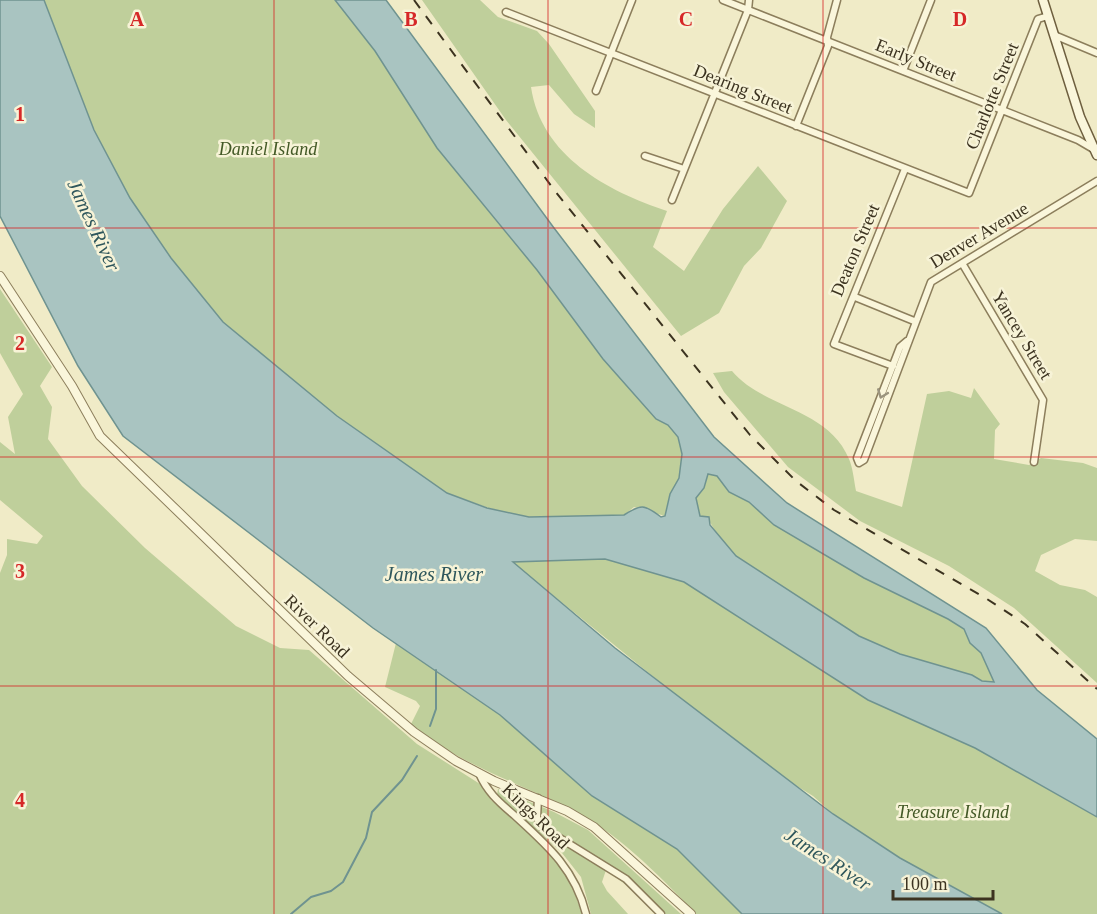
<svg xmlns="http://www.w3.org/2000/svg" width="1097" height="914" viewBox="0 0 1097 914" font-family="'Times New Roman',serif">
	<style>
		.green { fill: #bfcf9b }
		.water { fill: #a9c4c1; stroke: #6f9390; stroke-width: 1.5; fill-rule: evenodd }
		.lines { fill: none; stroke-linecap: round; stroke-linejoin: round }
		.stream { stroke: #6f9390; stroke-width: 2 }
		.minor-casing { stroke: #8c7e5c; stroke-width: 9 }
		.tertiary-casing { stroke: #8c7e5c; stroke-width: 10 }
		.secondary-casing { stroke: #6e5f3f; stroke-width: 11 }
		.minor { stroke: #faf6db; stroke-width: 6 }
		.tertiary { stroke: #faf6db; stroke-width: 8 }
		.secondary { stroke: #faf6db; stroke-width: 8 }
		.rail { stroke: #3c3320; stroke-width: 2; stroke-dasharray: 10 10; stroke-linecap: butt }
		.oneway { stroke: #9b947e }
		.grid { fill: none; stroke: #d62828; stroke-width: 1.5; stroke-opacity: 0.55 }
		.labels { text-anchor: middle; stroke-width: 5; stroke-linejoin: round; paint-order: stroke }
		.street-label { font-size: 18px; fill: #3c3320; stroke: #f7f3d7 }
		.park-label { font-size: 18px; font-style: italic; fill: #435926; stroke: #f7f3d7 }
		.water-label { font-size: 20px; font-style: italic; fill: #2f575c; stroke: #f7f3d7 }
		.grid-label { font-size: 20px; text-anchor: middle; font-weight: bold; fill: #d62828; stroke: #f7f3d7; stroke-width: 5; stroke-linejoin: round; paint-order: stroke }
	</style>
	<rect width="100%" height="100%" fill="#f0ebc7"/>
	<path class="green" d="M44,0h291l40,51 62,97 100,122 66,89 53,60 12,6 10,12 4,17 -3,24 -9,16 -5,22 -31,-9 -10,8 -95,2 -32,-6 -50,-18 -110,-77 -114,-94 -52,-64 -41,-60 -36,-68z
		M422,0h58l18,17 39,14 12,13 46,67v17l-21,-14 -25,-29 -18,2c10,69 76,104 136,124l-14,36 31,24 39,-62 35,-43 29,35 -26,47 -17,18 -25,47 -38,23 -175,-216z
		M0,289l52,78 -12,19 12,21 -4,32 34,47 63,62 91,78 44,22 29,2 108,94 63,40 11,16 64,57 14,20 13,37h-582v-341l7,-18v-16l30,5 6,-8 -43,-36v-58l15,12 -7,-37 15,-23 -23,-41z
		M732,371c32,38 96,37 117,88 4,9 5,22 7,32l46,16 25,-113 22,-3 22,7 3,-10 26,36 -5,6 -1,29 35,6 12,-7 42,5 14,5v73l-22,-2 -34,16 -6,16 25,14 25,5 12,7v86l-83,-75 -65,-42 -89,-45 -72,-54 -64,-75 -11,-19z
		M708,474l9,2 12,16 20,10 25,23 90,53 84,41 16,10 6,14 11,10 13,29 -12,-1 -10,-6 -72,-21 -41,-18 -123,-80 -15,-16 -15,-24 -6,1 -4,-19 8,-10z
		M605,559l19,4 60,19 184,118 107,48 122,69v97h-95l-102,-56 -67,-44 -20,-18 -34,-21 -76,-58 -191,-155z
		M396,643l104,72 92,81 85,53 65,65h-46c-39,-41 -80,-83 -131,-108 -54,-26 -108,-43 -154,-82l9,-18 -4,-5 -31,-14z
		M498,789l56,23 34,18 93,84h-24l-20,-21 -31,-23 -4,12 5,9 21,23h-37l-10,-37 -19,-24 -65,-58z"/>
	<path class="water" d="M0,0h44l50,130 36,68 41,60 52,64 114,94 110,77 40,15 42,9 95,-2c17,-11 20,-11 37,2l4,-1 5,-22 9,-16 3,-24 -4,-17 -10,-12 -12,-6 -53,-60 -66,-89 -100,-122 -62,-97 -40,-51h51l168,228 160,209 73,66 199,125 51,62 60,49v78l-122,-69 -107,-48 -184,-118 -79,-23 -92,3 102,86 218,166 67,44 102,56h-260l-65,-65 -85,-53 -92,-81 -127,-87 -250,-192 -45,-70 -78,-150zM708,474l9,2 12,16 20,10 25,23 90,53 84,41 16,10 6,14 11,10 13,29 -12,-1 -10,-6 -72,-21 -41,-18 -123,-80 -26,-31 -1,-8 -9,-1 -4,-18 8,-10z"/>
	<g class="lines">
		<path class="stream" d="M430,726l6,-17v-39
			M291,914l20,-17 20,-6 12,-9 23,-44 6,-26 30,-32 15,-24"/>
		<g class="minor-casing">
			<path id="minor" d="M723,0l355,140 17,10
				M506,12l463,181 69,-174 10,-3
				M1054,35l43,18
				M903,71l28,-71
				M596,91l36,-91
				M796,126l32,-80 -1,-9 10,-37
				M645,156l39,13
				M672,200l76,-190 1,-10
				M962,263l81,137 -9,62
				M855,297l59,24
				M907,341l-7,6 -43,111 2,5 5,-3 67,-178 166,-101
				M893,366l-59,-22 71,-175
				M479,773c8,19 20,29 35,42 33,30 61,54 72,99
				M538,798l-1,20 5,9 84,52 35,35"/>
		</g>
		<g class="tertiary-casing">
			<path id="tertiary" d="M0,276l72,110 28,50 248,240 66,56 42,29 38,20 73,30 27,16 97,87"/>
		</g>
		<g class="secondary-casing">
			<path id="secondary" d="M1043,0l37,117 17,38"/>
		</g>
		<use href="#minor" class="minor"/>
		<use href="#tertiary" class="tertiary"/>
		<use href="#secondary" class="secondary"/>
		<path class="rail" d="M414,0l141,191 195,244 46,46 38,29 153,89 38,25 72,65"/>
	</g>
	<defs><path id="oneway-chevron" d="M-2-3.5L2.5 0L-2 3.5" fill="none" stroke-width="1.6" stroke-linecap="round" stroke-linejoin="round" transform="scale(1.5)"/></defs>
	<use class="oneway" href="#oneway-chevron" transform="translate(882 394) rotate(111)"/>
	<path class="grid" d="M274,0v914M548,0v914M823,0v914M0,228h1097M0,457h1097M0,686h1097"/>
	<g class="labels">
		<g class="street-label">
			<text transform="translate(916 60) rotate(22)" y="6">Early Street</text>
			<text transform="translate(743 89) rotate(22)" y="6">Dearing Street</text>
			<text transform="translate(992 96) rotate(-68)" y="6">Charlotte Street</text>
			<text transform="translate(979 235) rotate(-31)" y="6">Denver Avenue</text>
			<text transform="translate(855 250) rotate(-67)" y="6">Deaton Street</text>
			<text transform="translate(1022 335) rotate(59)" y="6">Yancey Street</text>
			<text transform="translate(317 626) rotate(44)" y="6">River Road</text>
			<text transform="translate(536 816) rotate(44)" y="6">Kings Road</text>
		</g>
		<g class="park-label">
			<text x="268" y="155">Daniel Island</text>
			<text x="953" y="818">Treasure Island</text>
		</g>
		<g class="water-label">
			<text transform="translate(94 225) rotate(65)" y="7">James River</text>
			<text x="434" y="581">James River</text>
			<text transform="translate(828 859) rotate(33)" y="7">James River</text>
		</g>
	</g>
	<g class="grid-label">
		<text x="137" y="26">A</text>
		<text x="411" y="26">B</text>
		<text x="686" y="26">C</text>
		<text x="960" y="26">D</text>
		<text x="20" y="121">1</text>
		<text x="20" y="350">2</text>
		<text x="20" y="578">3</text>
		<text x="20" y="807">4</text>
	</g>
	<path d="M893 890v9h100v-9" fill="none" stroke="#3c3320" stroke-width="3"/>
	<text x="902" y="890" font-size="18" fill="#3c3320" stroke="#f7f3d7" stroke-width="4.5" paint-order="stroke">100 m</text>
</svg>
